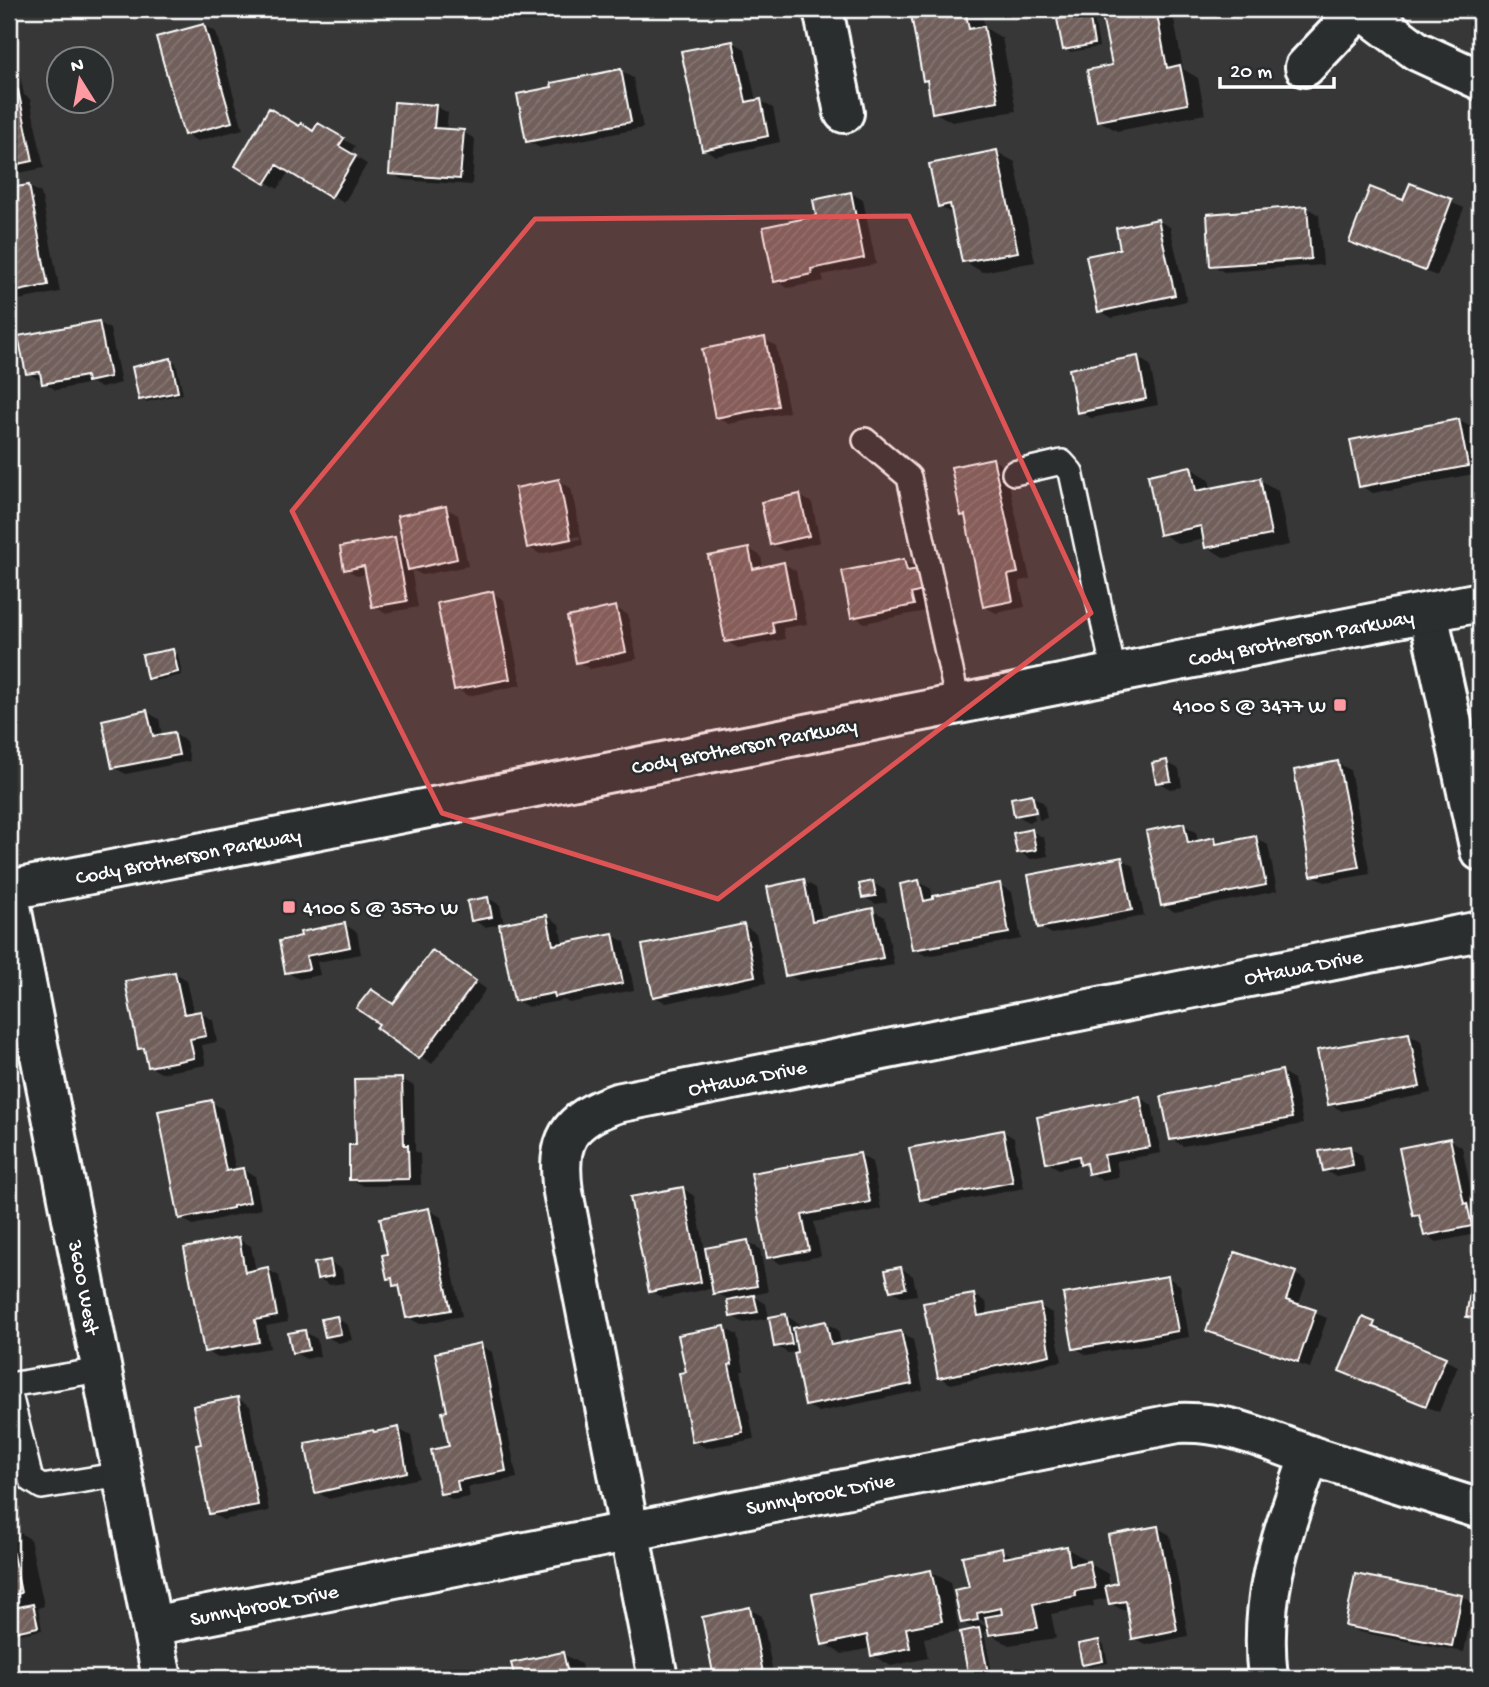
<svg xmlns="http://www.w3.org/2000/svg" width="1489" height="1687" viewBox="0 0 1489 1687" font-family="'Gochi Hand',sans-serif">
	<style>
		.shadow { fill: #0007; fill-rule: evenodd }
		.building { fill: url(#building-hatch); stroke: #fff; stroke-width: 2 }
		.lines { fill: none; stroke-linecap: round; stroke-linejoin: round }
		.lane-casing { stroke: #fff; stroke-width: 28 }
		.street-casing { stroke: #fff; stroke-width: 44 }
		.secondary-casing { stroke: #fff; stroke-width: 44 }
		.lane { stroke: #2a2d2e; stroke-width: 23 }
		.street { stroke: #2a2d2e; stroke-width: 38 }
		.secondary { stroke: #2a2d2e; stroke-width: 38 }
		.marked { fill: #de5353; fill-opacity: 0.2; stroke: #de5353; stroke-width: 5; stroke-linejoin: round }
		.poi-dot { fill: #ff9aa2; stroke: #2a2d2e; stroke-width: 2.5 }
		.labels { text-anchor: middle; stroke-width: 5; stroke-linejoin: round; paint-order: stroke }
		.street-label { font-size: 21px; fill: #fff; stroke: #2a2d2e }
		.poi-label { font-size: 21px; fill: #fff; stroke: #2a2d2e; text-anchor: end }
	</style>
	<defs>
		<pattern id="building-hatch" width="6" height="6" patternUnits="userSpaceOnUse" patternTransform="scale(1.75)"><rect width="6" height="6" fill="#705e5a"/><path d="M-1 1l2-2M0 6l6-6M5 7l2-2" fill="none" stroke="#857673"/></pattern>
	</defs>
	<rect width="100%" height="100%" fill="#383737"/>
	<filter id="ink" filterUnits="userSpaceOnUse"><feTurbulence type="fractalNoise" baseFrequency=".0143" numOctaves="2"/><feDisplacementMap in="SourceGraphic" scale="14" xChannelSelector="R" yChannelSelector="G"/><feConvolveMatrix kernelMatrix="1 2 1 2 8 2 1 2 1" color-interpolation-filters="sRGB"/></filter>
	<g filter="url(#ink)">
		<path class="shadow" d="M912,9h69l4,19 17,10 14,73 -64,11 -18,-10 -5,-30 -4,-2z
			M1151,9h6l17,10 9,50 15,9 7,36 -88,17 -19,-11 16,-53 -10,-49z
			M1088,14l6,4 5,29 -29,5 -5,-3z
			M9,17l3,16h-3z
			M204,25l12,7 27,97 -46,12 -12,-7z
			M733,42l12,7 11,52h4l13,7 7,34 -64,14 -12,-7z
			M9,61l9,5 6,29 6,4 14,69 -35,7z
			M621,71l12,7 10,50 -103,20 -12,-7z
			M436,106l12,7 -2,18 17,1 12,7 -3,46 -69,-5 -12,-7z
			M319,125l36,21 -5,8 17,10 -23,39 -55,-32 -11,18 -41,-24 63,-36 14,4z
			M997,152l18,10 20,100 -53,10 -18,-11 -11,-47 -14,-8z
			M1411,185l53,23 -27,68 -74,-28 -12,-7 53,-38z
			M28,186l13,7 19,99 -42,8 -9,-5v-105z
			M851,193l12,7 13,64 -54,11 2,6 -36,7 -12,-7 42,-63z
			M1307,208l12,7 4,50 -99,7 -12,-7z
			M1157,220l13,7 17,74 -75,17 -12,-7 22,-61z
			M1480,246v19l-6,-17z
			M98,322l12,7 11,54 -20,5 -9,-5 -36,7 -12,-7 -1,-3h-3l-12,-7z
			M764,339l12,7 13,66 -60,12 -12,-7z
			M1138,358l12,7 8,40 -67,13 -12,-7z
			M171,360l5,3 7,31 -37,8 -5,-3z
			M1458,420l13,7 8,46 -106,20 -12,-7z
			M993,460l12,7 25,112 -11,2 6,26 -29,6 -12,-7 -17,-88 -5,-3z
			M1191,468l18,11 2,11 49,-10 18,11 11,54 -64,13 -18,-11 -2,-8 -26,5 -18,-11z
			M559,481l12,7 12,57 -43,9 -12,-7zM580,536v3l-44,9v-4z
			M800,496l12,7 8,39 -36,9 -12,-7z
			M445,508l13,7 10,51 -46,9 -11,-6 7,38 -33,6 -12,-7 -6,-32 -9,2 -12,-7 49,-30 10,6z
			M749,549l12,7 2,12 21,-4 12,7 11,53 -24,4 2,11 -47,9 -12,-7z
			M904,561l12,7 18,29 -12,3 3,11 -60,12 -12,-7z
			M492,593l12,7 17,85 -53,11 -12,-8z
			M616,608l12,7 9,44 -47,10 -12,-7z
			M172,651l6,3 4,21 -28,6 -5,-3z
			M147,712l12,7 3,17 12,-2 12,7 4,20 -64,13 -13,-7z
			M1166,762l13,7 3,18 -12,2 -12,-7z
			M1338,763l12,7 20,104 -45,8 -12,-7z
			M1032,796l12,7 3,15 -8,2 -3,-18h-4l3,18 -7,2 -13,-8z
			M1184,825l12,7 2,10 17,-3 9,6 32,-7 12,7 9,46 -102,21 -13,-7z
			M1032,831l12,7 4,18 -17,3 -12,-7z
			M1122,859l12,7 10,50 -92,18 -12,-7z
			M804,881l12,7 6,33 50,-11 13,7 9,48 -95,16 -12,-7z
			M919,882l12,7 2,9 66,-13 13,7 9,47 -95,17 -12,-7z
			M873,883l12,7 2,12 -11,2 -12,-7z
			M488,898l12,7 4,20 43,-9 12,8 4,21 49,-10 13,7 9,48 -65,13 -5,-3 -36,7 -12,-7 -15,-76 -16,3 -12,-7z
			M345,925l12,7 4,22 -44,8 3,13 -21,4 -12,-7 16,-34z
			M744,926l12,7 10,50 -100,20 -12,-7z
			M444,959l42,30 -54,75 -54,-36 16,-22z
			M175,973l12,7 7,34 7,-1 12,7 4,22 -15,3 4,20 -45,8 -12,-7 -3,-15 -6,-3z
			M1409,1034l12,7 10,52 -89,18 -12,-7z
			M1282,1072l12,7 9,45 -120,22 -12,-7z
			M402,1079l12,7 1,65 5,3 1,31 -58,1 -12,-7 6,-32z
			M1140,1098l12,7 9,48 -45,8 3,16 -17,3 -12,-7 -2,-6 -5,-3 -24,5 -12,-7z
			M211,1102l12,7 13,62 6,-2 13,7 6,33 -68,16 -12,-7z
			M1002,1131l12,7 10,50 -91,18 -12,-7z
			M1450,1140l12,7 13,63 4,2 1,21 -43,9 -12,-7 -3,-16 -7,-4z
			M1350,1148l12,7 3,17 -29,5 -12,-7z
			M860,1155l12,7 9,47 -67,13 7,34 -40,8 -12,-7 -16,-83z
			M682,1188l12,8 11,54 43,-8 12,7 8,43 -17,3 15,9 3,14 -25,5 -12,-7 -3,-17 -14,-6 -1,-5 -51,10 -13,-7z
			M429,1210l12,7 21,99 -42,8 -13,-7 -5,-28 -14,-11 1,-23z
			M238,1239l13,7 5,25 11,-2 12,7 9,46 -22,4 4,22 -52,10 -12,-7z
			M329,1262l13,7 2,14 -14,2 -12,-7z
			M1477,1263l3,1v59l-12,-7z
			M901,1268l12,8 4,19 -14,2 -12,-7z
			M1295,1274l12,7 -9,25 29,12 -17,50 -90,-31 -12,-7z
			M1168,1278l12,7 9,52 -102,18 -12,-7z
			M974,1295l12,7 2,14 52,-10 12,7 10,48 -111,23 -12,-7z
			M786,1316l12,7 1,5 27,-5 12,7 3,15 60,-12 12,7 10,50 -104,22 -13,-7 -10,-53 -8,1 -12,-7z
			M336,1318l12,7 4,15 -14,3 -12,-7z
			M1363,1319l23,12 -1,3 73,32 -19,46 -98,-42z
			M724,1328l13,7 7,36h-3l13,68 -48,9 -12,-7 -6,-68z
			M305,1332l12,7 3,17 -14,3 -12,-7z
			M480,1345l12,7 25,126 -49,9 2,10 -17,3 -12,-7 10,-45 -2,-35z
			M238,1399l12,7 19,105 -46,9 -12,-7 -8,-68z
			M398,1429l13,7 8,42 -90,21 -12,-7 59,-59z
			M9,1526l21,13 14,67 -6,2 4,22 -32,6z
			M1158,1528l12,7 18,101 -42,9 -12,-7 -5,-29 -7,1 -12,-7 -1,-5 -16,3 1,5 -43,8 5,24 -47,7 -19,-11v-3l-6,1 9,46h-22l-9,-45 15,-3 -15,-8 9,-33 31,-39 15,8 49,-10 19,11 1,5 3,-1 19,11 2,12 9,-1zM971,1614l17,10v4l-19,-11z
			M931,1572l19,10 9,49 -35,7 4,20 -37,8 -19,-11 -1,-7 -29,6 -19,-11z
			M1462,1596l12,7 -10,49 -105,-20 -12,-7z
			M749,1609l13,7 12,62h-4v-3h-4l1,3h-52l-11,-60z
			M1099,1642l5,3 4,18 -19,4 -6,-4z
			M563,1654l18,10 3,14h-68l-3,-14z
			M9,1669l15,9h-15z"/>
		<path class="building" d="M910,9h55l4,20 15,-3 14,75 -66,12 -5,-33 -4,1z
			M1141,9h15l11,59 13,-3 8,39 -91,17 -10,-51 25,-5 -10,-49z
			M1089,13l5,31 -31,6 -6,-31z
			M204,24l28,98 -48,13 -28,-98z
			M733,41l13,61 15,-3 7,37 -66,14 -21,-99z
			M9,68l4,23 5,-1 15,71 -24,5z
			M621,69l10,53 -105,20 -9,-48 35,-7 -1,-4z
			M394,102l42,3 -2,23 30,2 -4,49 -71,-5z
			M269,108l30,18 2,-3 12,8 5,-8 26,15 -5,8 17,10 -25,42 -54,-33 -12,19 -30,-18z
			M997,150l21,102 -56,10 -12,-58 -12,3 -9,-43z
			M1410,183l42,16 -27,72 -76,-29 21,-55 33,13z
			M29,185l19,100 -39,8v-105z
			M851,192l13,66 -53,11 1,5 -38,8 -11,-55 53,-11 -3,-16z
			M1307,206l4,53 -101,7 -3,-52z
			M1158,219l17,76 -77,17 -12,-56 34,-7 -4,-21z
			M99,321l11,56 -23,5 -1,-6 -44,8 -2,-12 -14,2 -8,-38z
			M765,337l13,69 -63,12 -13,-69z
			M1138,356l8,43 -69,14 -8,-44z
			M171,358l7,34 -39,8 -7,-33z
			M1459,419l9,47 -109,21 -9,-47z
			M993,458l25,115 -10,2 5,26 -30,6 -18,-92 -4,1 -10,-49z
			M1191,466l5,25 64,-13 11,57 -66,13 -4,-22 -42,9 -11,-60z
			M559,479l12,60 -44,9 -12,-60z
			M800,494l9,42 -39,9 -9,-43z
			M446,506l11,53 -49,11 -11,-54z
			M395,537l12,64 -35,6 -8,-41 -20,4 -4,-23z
			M749,548l4,21 31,-7 11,56 -23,4 2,11 -49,9 -17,-86z
			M904,559l3,12 11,-2 4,22 -11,3 3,11 -63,13 -9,-47z
			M493,591l17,88 -56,11 -17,-87z
			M616,606l10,46 -50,11 -9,-46z
			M173,649l5,23 -31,7 -5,-24z
			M147,710l6,26 21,-4 5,23 -67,13 -10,-48z
			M1167,760l4,21 -15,2 -4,-20z
			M1338,761l21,106 -48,9 -17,-106z
			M1032,794l4,18 -22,4 -3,-18z
			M1184,823l4,20 27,-6 1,7 40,-8 10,49 -105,21 -15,-75z
			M1032,829l4,21 -19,3 -4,-20z
			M1122,857l10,53 -94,18 -10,-53z
			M804,879l8,42 61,-13 10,50 -98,18 -18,-89z
			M919,880l5,21 9,-2v-3l67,-13 9,50 -97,17 -12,-66z
			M873,881l3,15 -14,2 -3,-14z
			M488,897l4,20 -21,4 -4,-20z
			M547,915l6,30 60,-12 10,50 -68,14 -1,-4 -40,8 -15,-77z
			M345,923l5,24 -44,9 3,13 -24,4 -6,-32 22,-5 -1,-4z
			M744,924l11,52 -102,21 -11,-52z
			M432,950l44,31 -57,78 -43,-31 3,-4 -23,-16 15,-19 22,15z
			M175,972l9,42 17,-3 5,25 -16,3 4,19 -46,9 -4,-19 -6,1 -13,-68z
			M1409,1033l11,54 -92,18 -11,-55z
			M1282,1070l10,48 -122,22 -9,-44z
			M402,1078l2,67h4l1,34 -60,1v-35h7l-2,-66z
			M1140,1096l10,51 -46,8 3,15 -19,4 -2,-11 -6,2 -1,-9 -33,7 -9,-46z
			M212,1100l14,71 17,-3 7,34 -17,4v2l-54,11 -21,-108z
			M1003,1130l10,52 -93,18 -11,-52z
			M1450,1138l14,66 3,-1 5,23 -48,10 -5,-21 -6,1 -14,-68z
			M1350,1146l3,19 -30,6 -4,-20z
			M860,1153l10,49 -68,13 7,35 -42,8 -16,-85z
			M683,1187l18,95 -52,10 -19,-95z
			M429,1208l22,102 -45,8 -7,-33 -6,1 -1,-8 -5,1 -5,-24 5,-1 -7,-36z
			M239,1237l6,35 23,-5 9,49 -22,4 4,22 -55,10 -20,-104z
			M748,1240l9,46 -44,8 -8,-46z
			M1235,1252l61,20 -10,28 30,10 -18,52 -92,-31z
			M330,1260l3,16 -16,3 -3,-16z
			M1475,1261l5,1v57l-14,-2z
			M901,1267l5,21 -16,3 -5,-21z
			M1168,1276l10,55 -105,18 -10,-55z
			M974,1294l4,22 62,-12 10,51 -112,23 -15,-75z
			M754,1295l4,17 -28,5 -3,-17z
			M786,1314l6,30 -18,3 -5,-30z
			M337,1316l4,18 -16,3 -4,-18z
			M1362,1317l13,5 -2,5 73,30 -20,49 -87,-35z
			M826,1321l5,24 70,-14 11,53 -107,22 -11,-53 3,-1 -4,-24z
			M725,1326l7,38 -3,1 14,67 -51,10 -13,-69 7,-1 -8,-37z
			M305,1330l4,20 -17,3 -4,-20z
			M481,1343l25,128 -49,10 2,10 -19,3 -9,-44 18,-4 -7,-34 5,-1 -12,-58z
			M1480,1369v56l-8,-1z
			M238,1397l20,108 -49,9 -13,-69 5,-1 -8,-38z
			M399,1427l8,45 -92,21 -10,-50 68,-13 1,2z
			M1158,1526l19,104 -45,9 -6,-38 -17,3 -4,-18 12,-3 -9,-48z
			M9,1535l12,58 -12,3z
			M1067,1546l3,19 19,-4 6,27 -20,3 1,5 -43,8 5,24 -49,7 -4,-18 17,-3 -1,-6 -24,5 1,7 -17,3 -7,-33 15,-3 -7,-31 40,-8 2,10z
			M931,1570l11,51 -36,7 4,20 -39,8 -4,-21 -45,10 -10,-51z
			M1355,1574l107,21 -10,51 -107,-20z
			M33,1604l5,23 -29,6v-24z
			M750,1607l13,66h4l1,5h-54l-12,-61z
			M979,1628l10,50h-20l-9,-46z
			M1099,1640l4,21 -21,4 -4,-21z
			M563,1652l6,26h-54l-4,-15z"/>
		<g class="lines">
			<g class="lane-casing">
				<path id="lane" d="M865,440l44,37 49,226
					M1014,473l48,-11 9,10 43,201
					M9,1385l92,-15
					M9,1390l22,90 11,7 80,-13"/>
			</g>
			<g class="street-casing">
				<path id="street" d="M823,9l21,104
					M1361,9l56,42 63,29
					M1305,67l55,-58
					M1428,613l52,238
					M152,1626l1026,-203c52,-2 86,17 134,33 56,18 112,35 168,53
					M658,1678l-95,-486c-7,-51 4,-72 54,-89l863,-172
					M1268,1678c-10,-85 15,-145 42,-223"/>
			</g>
			<g class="secondary-casing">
				<path id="secondary" d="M9,890l1471,-288
					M9,896l153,782"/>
			</g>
			<use href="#lane" class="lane"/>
			<use href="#street" class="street"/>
			<use href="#secondary" class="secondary"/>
		</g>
	</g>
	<path class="marked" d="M909,216l182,397 -373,286 -276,-86 -150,-302 243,-292z"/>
	<g class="poi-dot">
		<rect x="1333" y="698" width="14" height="14" rx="3.5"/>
		<rect x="282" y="900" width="14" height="14" rx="3.5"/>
	</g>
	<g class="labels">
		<g class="street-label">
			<text transform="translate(1301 637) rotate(-11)" y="7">Cody Brotherson Parkway</text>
			<text transform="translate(744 745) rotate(-11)" y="7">Cody Brotherson Parkway</text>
			<text transform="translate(188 855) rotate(-11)" y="7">Cody Brotherson Parkway</text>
			<text transform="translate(1303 966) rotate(-11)" y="7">Ottawa Drive</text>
			<text transform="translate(747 1077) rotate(-11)" y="7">Ottawa Drive</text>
			<text transform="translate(85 1287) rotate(79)" y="7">3600 West</text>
			<text transform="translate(820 1493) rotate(-11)" y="7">Sunnybrook Drive</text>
			<text transform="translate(264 1604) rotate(-11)" y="7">Sunnybrook Drive</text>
		</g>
		<g class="poi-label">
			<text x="1326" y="712">4100 S @ 3477 W</text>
			<text x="303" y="914" text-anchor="start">4100 S @ 3570 W</text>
		</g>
	</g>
	<rect width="1489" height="1687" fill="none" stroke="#2a2d2e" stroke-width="35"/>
	<rect x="18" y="18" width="1454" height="1652" fill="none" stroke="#fff" stroke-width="2.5" filter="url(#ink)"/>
	<g transform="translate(80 80) rotate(349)"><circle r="33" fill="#2a2d2e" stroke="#7f8182" stroke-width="2"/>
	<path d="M0-5L12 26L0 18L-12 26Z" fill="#ff9aa2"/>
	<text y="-10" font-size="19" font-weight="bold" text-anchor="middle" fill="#ffffff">N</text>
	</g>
	<path d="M1220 77v10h114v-10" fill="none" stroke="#ffffff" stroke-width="3.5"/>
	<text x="1230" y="77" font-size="21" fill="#ffffff" stroke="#2a2d2e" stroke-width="5" paint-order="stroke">20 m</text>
</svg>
